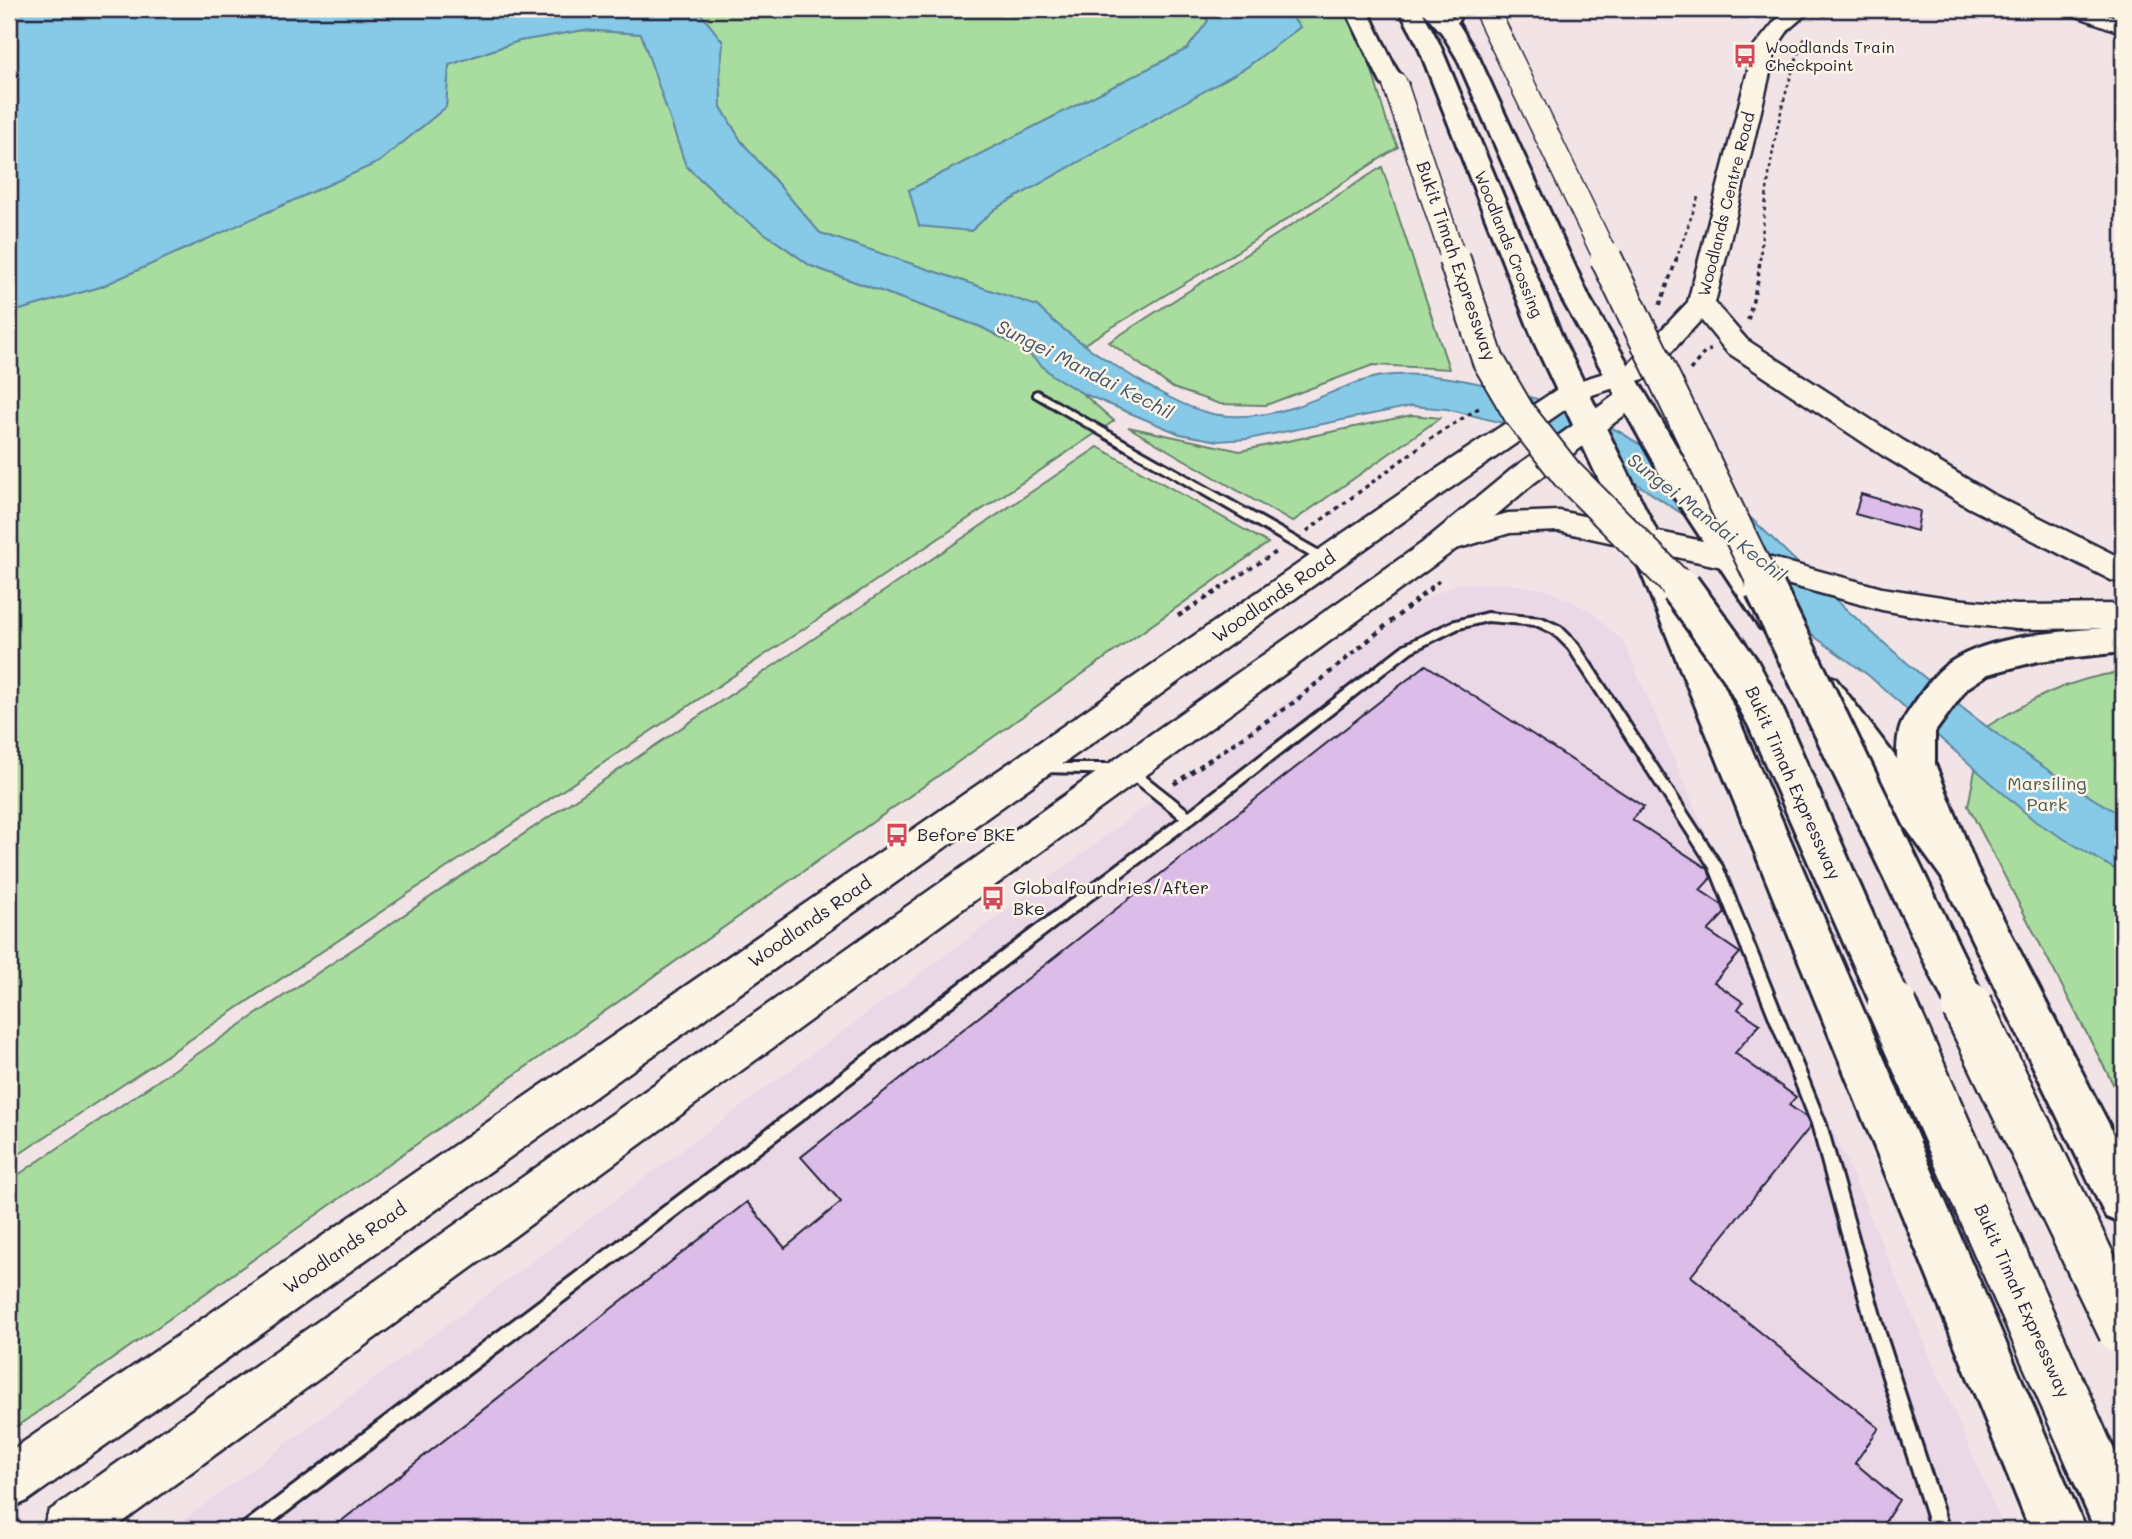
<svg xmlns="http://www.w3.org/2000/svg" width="2132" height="1539" viewBox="0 0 2132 1539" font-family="Mali,sans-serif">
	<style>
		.built { fill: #ebd8e7 }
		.green { fill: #a9dd9f; stroke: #66806d; stroke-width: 2 }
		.water { fill: #86cae7; stroke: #5e87a2; stroke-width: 2 }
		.building { fill: #dcbce8; stroke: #22223b; stroke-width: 2 }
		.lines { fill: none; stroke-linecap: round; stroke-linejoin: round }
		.lane-casing { stroke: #22223b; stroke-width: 6 }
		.primary-casing { stroke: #22223b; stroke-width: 5 }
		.highway-casing { stroke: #22223b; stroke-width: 6 }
		.path-far2 { stroke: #22223b; stroke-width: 2.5; stroke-dasharray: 3.5 3.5; stroke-linecap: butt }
		.path-far1 { stroke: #22223b; stroke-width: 3.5; stroke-dasharray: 4.5 4.5; stroke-linecap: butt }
		.path { stroke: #22223b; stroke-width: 4.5; stroke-dasharray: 5 5; stroke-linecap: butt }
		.lane { fill: #fcf5e5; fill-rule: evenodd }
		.primary { fill: #fcf5e5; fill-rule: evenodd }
		.highway { fill: #fcf5e5; fill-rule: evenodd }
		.highway-bridge-far3-casing { stroke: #22223b; stroke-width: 27; stroke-linecap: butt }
		.highway-bridge-far2-casing { stroke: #22223b; stroke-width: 35; stroke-linecap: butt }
		.highway-bridge-far1-casing { stroke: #22223b; stroke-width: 44; stroke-linecap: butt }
		.highway-bridge-casing { stroke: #22223b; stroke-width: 54; stroke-linecap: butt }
		.highway-bridge-far3 { stroke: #fcf5e5; stroke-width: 24 }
		.highway-bridge-far2 { stroke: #fcf5e5; stroke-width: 31 }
		.highway-bridge-far1 { stroke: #fcf5e5; stroke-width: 38 }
		.highway-bridge { stroke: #fcf5e5; stroke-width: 49 }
		.labels { text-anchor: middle; stroke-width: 5; stroke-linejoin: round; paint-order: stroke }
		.far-poi-label { font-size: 16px; fill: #22223b; stroke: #fcf5e5; text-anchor: start }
		.far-street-label { font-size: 16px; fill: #22223b; stroke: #fcf5e5 }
		.street-label { font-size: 18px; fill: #22223b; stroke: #fcf5e5 }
		.park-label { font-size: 18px; fill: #4a5a59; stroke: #fcf5e5 }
		.poi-label { font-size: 18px; fill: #22223b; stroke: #fcf5e5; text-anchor: start }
		.water-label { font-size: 19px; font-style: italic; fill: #40546f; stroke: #fcf5e5 }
	</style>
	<rect width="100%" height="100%" fill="#f2e4e6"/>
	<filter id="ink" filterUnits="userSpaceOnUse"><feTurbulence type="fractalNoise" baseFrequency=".0143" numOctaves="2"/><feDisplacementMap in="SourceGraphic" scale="14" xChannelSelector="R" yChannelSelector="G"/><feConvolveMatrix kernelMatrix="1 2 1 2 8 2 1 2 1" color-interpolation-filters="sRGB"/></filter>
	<g filter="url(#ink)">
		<path class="built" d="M1459,583h44l41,6 45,21 35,32 381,888h-1835l1258,-933z"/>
		<path class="green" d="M697,9h503l8,12 -21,28 -278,141 62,41 24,-22 252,-142 53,-40 -15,-18h58l22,38 22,75 11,25 -168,109 -146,88 -26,-16 -21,-22 -217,-73 -79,-92 -20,-34 -1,-34 3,-31z
			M584,30l58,4 44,132 53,49 72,51 170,61 44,23 27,25 30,18 32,28 -1105,740v-848l91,-26 279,-125 67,-55 3,-42 70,-24z
			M1382,167l67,202 -76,-4 -107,40 -46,-1 -47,-16 -64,-46z
			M1412,415l28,3 -148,104 -164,-95 112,24z
			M1098,447l170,96 -1259,889v-251z
			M2123,672v431l-155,-297 15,-77c45,-28 86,-51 140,-57z"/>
		<path class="water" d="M9,9h688l26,33 -3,31 1,34 20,34 79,92 217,73c32,32 128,97 172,107 24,6 58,3 82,-5 34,-10 66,-31 102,-33 66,-4 161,26 221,54 9,4 18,11 27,16 36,20 70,37 101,65 37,33 70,69 106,101 85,77 175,149 275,205v58l-87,-52 -168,-147 -53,-38 -26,-28 -96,-88 -100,-66 -40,-17 -50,-15 -56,-14 -35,-3 -164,33 -30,2 -38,-7 -98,-41 -30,-18 -27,-25 -44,-23 -170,-61 -72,-51 -53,-49 -45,-132 -57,-4 -65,11 -70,24 -3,42 -67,55 -279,125 -91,26z
			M1200,9h85l15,18 -53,40 -252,142 -24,22 -52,-5 -10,-36 278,-141 21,-28z"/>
		<path class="building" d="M1861,494l59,17 -3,20 -62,-17z
			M1426,665l218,142 -12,12 76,50 3,9 -11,12 22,15 3,8 -17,18 32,22 -26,29 29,20 -5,7 22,15 -25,29 61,44 -7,8 18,13 3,9 -119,149 188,152 -24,35 44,37 -19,30h-1550l417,-328 38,46 56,-46 -40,-45z"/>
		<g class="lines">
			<g class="lane-casing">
				<path id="lane" d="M1457,9h6l-9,21 -5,1z
					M1037,391l293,166 1,3 -5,4 -4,-1 -288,-167v-4z
					M1487,613l55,5 19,9 16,16 145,223 104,258 59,209 64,197h-18l-62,-197 -57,-209 -102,-256 -141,-219 -16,-16 -17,-8 -49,-4 -28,7 -47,23 -219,171 -930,708h-23l3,-6 937,-706 -55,-44 -83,-2 -4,-2 -2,-3 2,-3h90l4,2 57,45 215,-166 48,-23z"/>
			</g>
			<g class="primary-casing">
				<path id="primary" d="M1790,9h22l-23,20 -13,19 -61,255 32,37 157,101 86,52 133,66v24l-12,-3 -143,-73 -86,-52 -155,-103 -26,-32 -54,58 -65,20 -140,96 -1415,1007 -18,8v-57l1411,-972 142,-94 65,-20 61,-64 66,-255 21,-26z
					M2065,9h28l30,11v13l-55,-20z
					M1632,387l10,3 4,6 -4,6 -108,81 -40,34 14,-4 51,-2 172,36 151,41 73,11 62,6 106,-1v24l-106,1 -62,-6 -73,-13 -151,-41 -172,-38 -49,2 -54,16 -1344,981h-70l7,-19 1373,-968 90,-74 110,-79z"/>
			</g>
			<g class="highway-casing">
				<path id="highway" d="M1345,9h22l29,60 11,15 -4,5h-16l-6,-6z
					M1399,9h22l18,34 126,301 104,213 417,973h-56l-395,-973 -100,-213 -118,-301z
					M1421,9h23l15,16 20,33 111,241 106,181 94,139 -6,9 -12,3 -12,-3 -95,-145 -103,-184 -105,-241 -15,-25z
					M2123,626v26l-85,9 -50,13 -21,14 -32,44v32l42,104 146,284v72l-17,-7 -164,-339 -138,-191 5,-9 13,-4 13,4 62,81c0,-35 4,-36 23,-64 7,-10 15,-21 25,-29 44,-34 125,-34 178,-40z
					M2093,1436l19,8 11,24v62h-28l-29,-67 8,-19z"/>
			</g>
			<path class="path-far2" d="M2043,9l11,3
				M1823,16l15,-7
				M1676,260l23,-65
				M1760,260c6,-76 16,-155 46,-225"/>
			<path class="path-far1" d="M1660,305l17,-47
				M1748,320l10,-40 2,-22
				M1690,370l16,-19 5,-1
				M1307,531l123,-92 52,-33
				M1219,589l57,-37
				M1429,589l10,-8"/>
			<path class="path" d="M1178,616l44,-28
				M1174,784l119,-81 138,-115"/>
			<use href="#lane" class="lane"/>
			<use href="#primary" class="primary"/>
			<use href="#highway" class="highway"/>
			<g class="highway-bridge-far3-casing">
				<path id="highway-bridge-far3" d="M1486,9l121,251
					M1395,84l59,176"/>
			</g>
			<g class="highway-bridge-far2-casing">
				<path id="highway-bridge-far2" d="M1454,258l34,102 31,53 48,61 115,115
					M1606,258l160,331"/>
			</g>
			<g class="highway-bridge-far1-casing">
				<path id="highway-bridge-far1" d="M1681,588l59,81 26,49 127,290
					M1765,588l203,420"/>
			</g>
			<g class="highway-bridge-casing">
				<path id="highway-bridge" d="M1892,1006l201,457
					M1967,1006l156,324"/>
			</g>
			<use href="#highway-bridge-far3" class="highway-bridge-far3"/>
			<use href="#highway-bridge-far2" class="highway-bridge-far2"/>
			<use href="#highway-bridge-far1" class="highway-bridge-far1"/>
			<use href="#highway-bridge" class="highway-bridge"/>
		</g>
	</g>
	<defs>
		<g id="bus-bare" transform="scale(1.89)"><path d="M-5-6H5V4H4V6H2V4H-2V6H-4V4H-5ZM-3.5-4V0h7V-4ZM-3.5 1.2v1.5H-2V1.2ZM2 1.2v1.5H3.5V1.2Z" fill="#d1495b" stroke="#fcf5e5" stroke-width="2.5" paint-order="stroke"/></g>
	</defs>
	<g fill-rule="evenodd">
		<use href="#bus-bare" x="1745" y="56"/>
		<use href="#bus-bare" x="897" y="835"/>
		<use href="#bus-bare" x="993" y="898"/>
	</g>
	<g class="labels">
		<g class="far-poi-label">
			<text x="1765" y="53">Woodlands Train<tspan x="1765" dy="18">Checkpoint</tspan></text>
		</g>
		<g class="far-street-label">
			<text transform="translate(1726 204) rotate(-76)" y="6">Woodlands Centre Road</text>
			<text transform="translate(1509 244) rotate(68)" y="6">Woodlands Crossing</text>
		</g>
		<g class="street-label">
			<text transform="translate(1456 261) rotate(71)" y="6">Bukit Timah Expressway</text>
			<text transform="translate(1274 597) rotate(-35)" y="6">Woodlands Road</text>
			<text transform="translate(1793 783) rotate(66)" y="6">Bukit Timah Expressway</text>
			<text transform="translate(810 922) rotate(-35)" y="6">Woodlands Road</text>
			<text transform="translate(345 1248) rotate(-35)" y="6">Woodlands Road</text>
			<text transform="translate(2022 1301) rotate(66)" y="6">Bukit Timah Expressway</text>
		</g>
		<g class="park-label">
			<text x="2047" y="790">Marsiling<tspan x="2047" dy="21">Park</tspan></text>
		</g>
		<g class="poi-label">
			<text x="917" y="841">Before BKE</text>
			<text x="1013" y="894">Globalfoundries/After<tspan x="1013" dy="21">Bke</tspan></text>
		</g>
		<g class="water-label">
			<text transform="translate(1085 369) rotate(27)" y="7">Sungei Mandai Kechil</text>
			<text transform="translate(1707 517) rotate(38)" y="7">Sungei Mandai Kechil</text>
		</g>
	</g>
	<rect width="2132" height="1539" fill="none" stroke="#fcf5e5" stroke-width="35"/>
	<rect x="18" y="18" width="2097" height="1504" fill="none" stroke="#22223b" stroke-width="2.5" filter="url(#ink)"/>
</svg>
